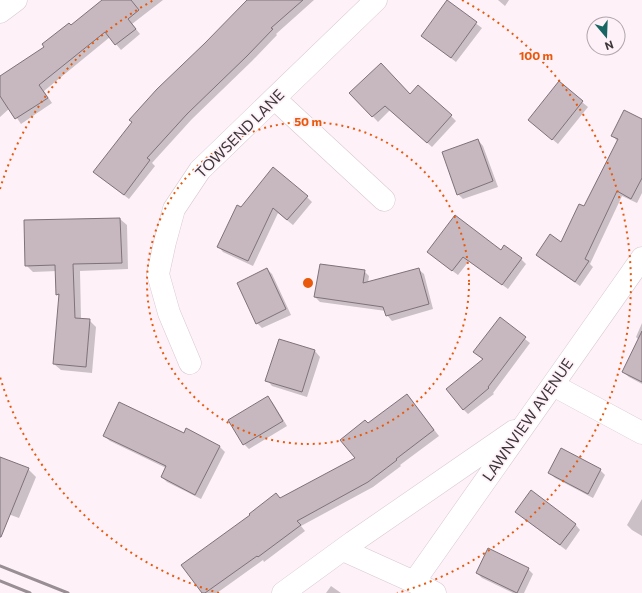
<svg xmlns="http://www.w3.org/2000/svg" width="642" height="593" viewBox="0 0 642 593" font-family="Commissioner,sans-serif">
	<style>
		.shadow { fill: #0003 }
		.building { fill: #c7b8c0; stroke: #80727a }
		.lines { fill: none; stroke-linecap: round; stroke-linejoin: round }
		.minor-casing { stroke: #d8c8d1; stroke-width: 23 }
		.minor { stroke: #fff; stroke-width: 22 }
		.rail { stroke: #988e93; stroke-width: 3 }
		.ring { fill: none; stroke: #e8590c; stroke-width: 2; stroke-dasharray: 2 4 }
		.labels { text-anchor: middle; stroke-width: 3.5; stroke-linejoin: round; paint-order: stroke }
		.street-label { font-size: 15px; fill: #3c3639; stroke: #fef1f8 }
		.centre { fill: #e8590c; stroke: #fef1f8; stroke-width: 2 }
		.ring-label { font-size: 12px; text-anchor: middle; font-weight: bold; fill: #e8590c; stroke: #fef1f8; stroke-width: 3.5; stroke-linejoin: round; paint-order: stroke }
	</style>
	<rect width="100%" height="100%" fill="#fef1f8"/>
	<path class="shadow" d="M104,0h59l-31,24 8,10 -19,16 -11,-13 -66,54 8,12 -31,21 -11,-16 -10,9v-40l45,-30z
		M248,0h66l-38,34 1,1 -25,26 -60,58 -40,44 3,3 -26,33 -29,-22 106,-133z
		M498,0h11l-4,6z
		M447,2l35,26 -26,34 -34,-26z
		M559,83l29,24 -30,37 -29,-24z
		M351,93l60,2 40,21 5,5 -24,26 -42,-37 -12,12z
		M642,120v73l-5,10 -15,-7 -32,68 3,3 -13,19 -38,-26 -5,-5 25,-12 22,-36 33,-66 -5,-6z
		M478,140l5,6 15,41 -35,12 -5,-5z
		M307,197l5,5 -19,23 -15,-12 -25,53 -30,-14 -5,-6 23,-38z
		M120,219l7,6 1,44 -48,2 1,48 8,1 7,7 -4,46 -31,-3 -7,-6 6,-67 -3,-3v-23l-24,1 -7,-7z
		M501,251l20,8 5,5 -18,25 -39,-28 -11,14 -24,-18z
		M267,269l5,5 19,41 -29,13 -5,-5z
		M418,269l6,5 9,35 -41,12 -5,-6 -1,-4 -66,-9 -5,-5 49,-26 5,5 -1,7z
		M500,319l30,24 -37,50 1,1 -26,20 -5,-5 20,-49 -8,-8z
		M642,323v61l-13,-7 -6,-5 16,-32 -3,-3z
		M280,340l35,11 5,6 -13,40 -35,-11 -5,-6z
		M407,395l32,41 -39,29 1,1 -28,21 -72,39 4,5 -41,31 -1,-2 -46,33h-14l78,-94 75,-41 12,-34z
		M268,398l5,5 14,23 -38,23 -5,-5z
		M186,430l34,17 5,5 -24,47 -34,-17 -5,-5 4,-9 -56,-27 -6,-5 80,-2z
		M0,458l28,11 8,8 -17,41 -19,-7z
		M600,470l5,5 -12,23 -38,-20 -5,-5z
		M642,499v37l-10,-6 -5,-5z
		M522,517l53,7 5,6 -14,20z
		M528,569l5,5 -9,19h-11l-31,-15 -5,-5z
		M331,586l10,7h-15z"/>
	<path class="building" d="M102,0h29l8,10 -11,9 8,10 -21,16 -10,-13 -66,53 9,13 -33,21 -15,-23v-20l44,-29 -2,-3 27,-21 2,2z
		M247,0h56l-32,28 2,1 -26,27 -60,58 -40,44 3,2 -26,35 -31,-23 39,-50 -3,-2 28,-31 48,-46z
		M447,0l30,22 -26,36 -30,-22z
		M381,63l29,31 8,-9 34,30 -25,28 -42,-37 -13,11 -23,-24z
		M559,81l24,20 -31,39 -24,-20z
		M624,110l18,9v59l-11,21 -14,-8 -32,68 4,2 -14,21 -39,-27 14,-21 11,8 18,-38 5,2 34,-67 -7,-3z
		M478,139l15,42 -36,14 -15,-43z
		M273,167l35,29 -21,24 -14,-12 -25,53 -31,-14 20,-42 4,2z
		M455,215l46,35 3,-5 18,13 -20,27 -39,-28 -11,14 -25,-19z
		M120,218l2,45 -49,1 2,54 15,1 -4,48 -33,-3 6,-70 -3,1 -1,-30 -30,1 -1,-46z
		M320,264l45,6 -2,13 56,-15 10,36 -43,12 -3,-9 -69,-10z
		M267,268l19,41 -30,15 -19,-41z
		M500,317l26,20 -38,50 1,1 -26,22 -17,-21 37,-30 -10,-7z
		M642,331v51l-20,-10z
		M279,339l36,11 -13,42 -37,-11z
		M407,394l27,36 -38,29 1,1 -29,22 -71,39 4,4 -43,32 -1,-1 -52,37h-3l-21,-28 69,-50 -1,-1 27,-21 4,5 75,-40 -15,-18 25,-20 3,3z
		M268,396l15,25 -40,24 -15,-25z
		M119,402l65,31 2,-5 34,18 -25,49 -34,-18 5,-11 -63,-30z
		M561,448l40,21 -13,25 -40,-21z
		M0,457l29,11 -28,69h-1z
		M531,490l45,34 -16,21 -45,-33z
		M488,548l41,20 -12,25 -41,-20z"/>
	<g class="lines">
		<g class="minor-casing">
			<path id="minor" d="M0,12l16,-12
				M275,99l109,101
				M190,363l-21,-50 -11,-39 7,-32 9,-33 26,-39 176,-170
				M553,385l89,48
				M343,550l71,32 21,11
				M414,582l228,-324
				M283,593l70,-51 161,-111"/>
		</g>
		<use href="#minor" class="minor"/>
		<path class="rail" d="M0,566l68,27
			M0,581l30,12"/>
	</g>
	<g class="ring">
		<circle cx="308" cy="283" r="161"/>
		<path d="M219 593A322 322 0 0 1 0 377M0 189A322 322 0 0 1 154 0M462 0A322 322 0 0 1 397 593"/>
	</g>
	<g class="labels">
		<g class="street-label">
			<text transform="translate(240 134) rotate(-45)" y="5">TOWSEND LANE</text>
			<text transform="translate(528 420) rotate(-55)" y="5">LAWNVIEW AVENUE</text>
		</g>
	</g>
	<circle cx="308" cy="283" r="6" class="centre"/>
	<g class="ring-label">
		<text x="536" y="60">100 m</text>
		<text x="308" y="126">50 m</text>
	</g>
	<g transform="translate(606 36) rotate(161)"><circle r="19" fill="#fef1f8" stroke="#b0a6ac"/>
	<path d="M0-3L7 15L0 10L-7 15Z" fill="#176664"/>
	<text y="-6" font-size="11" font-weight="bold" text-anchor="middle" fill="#3c3639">N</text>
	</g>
</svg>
